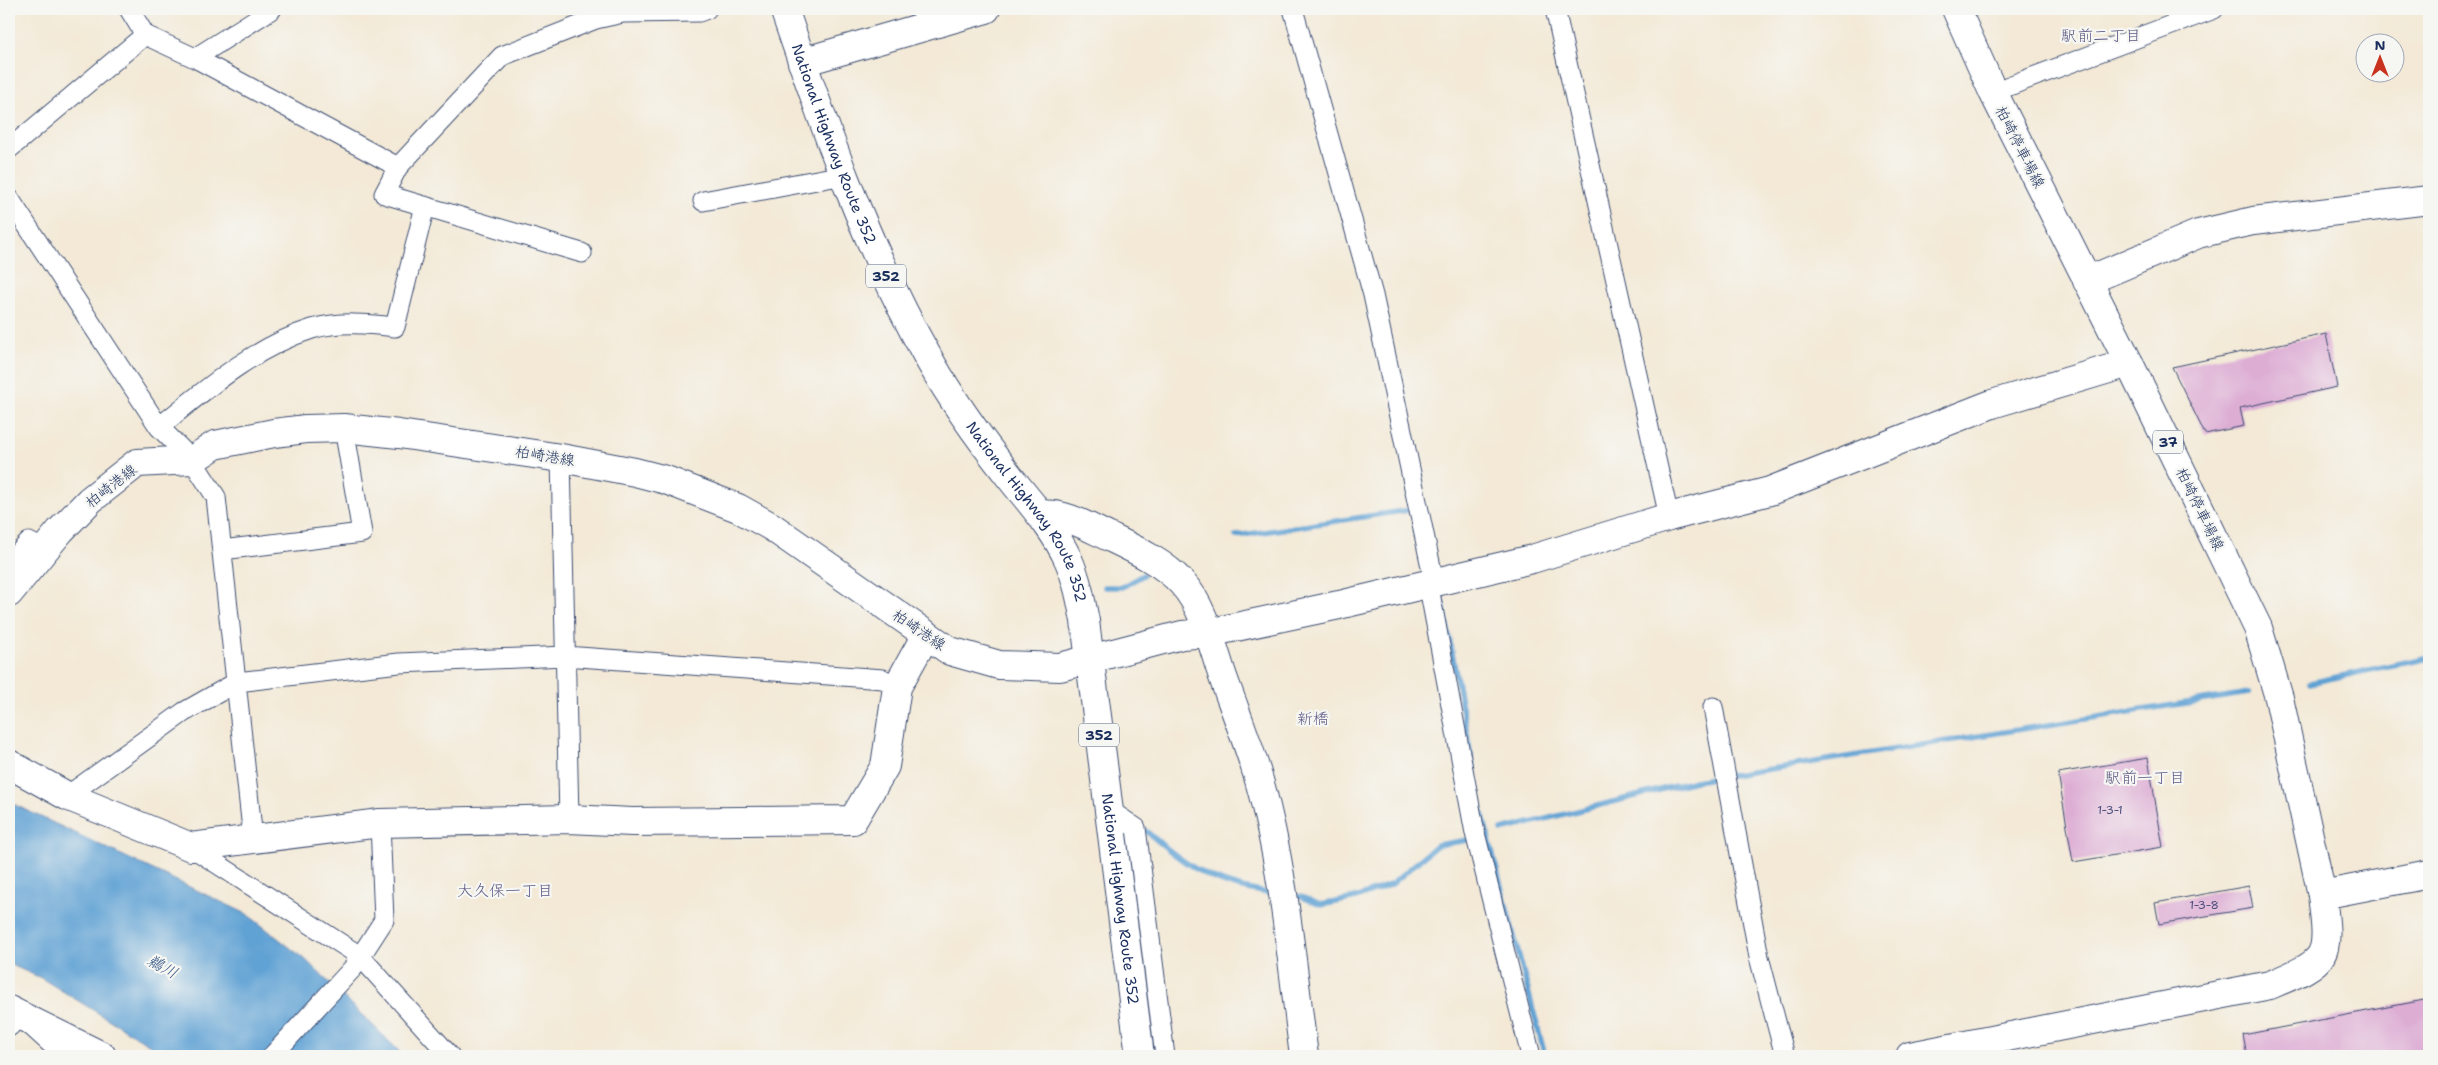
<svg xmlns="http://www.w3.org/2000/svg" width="2438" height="1065" viewBox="0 0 2438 1065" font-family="'Shantell Sans','Klee One',sans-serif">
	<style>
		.water { fill: #61a2d4; stroke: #3e6899 }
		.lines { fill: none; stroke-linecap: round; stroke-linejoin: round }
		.stream { stroke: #61a2d4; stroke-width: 5.5 }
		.building { fill: #ddadd4 }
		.street-casing { stroke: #3b4b70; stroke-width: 21 }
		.secondary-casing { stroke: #3b4b70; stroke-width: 30 }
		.primary-casing { stroke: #3b4b70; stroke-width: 30 }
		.highway-casing { stroke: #3b4b70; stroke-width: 30 }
		.street { stroke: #fff; stroke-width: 19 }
		.secondary { stroke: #fff; stroke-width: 28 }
		.primary { stroke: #fff; stroke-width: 28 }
		.highway { stroke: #fff; stroke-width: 28 }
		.labels { text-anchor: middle; stroke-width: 4.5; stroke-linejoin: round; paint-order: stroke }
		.number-label { font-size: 12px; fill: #4c4e7c }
		.shield { fill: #f6f6f2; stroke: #5d6b8a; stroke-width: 1 }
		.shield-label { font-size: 14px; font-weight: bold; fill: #1b2f5e }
		.street-label { font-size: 15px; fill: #1b2f5e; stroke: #f6f6f2 }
		.neighbourhood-label { font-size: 16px; fill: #5f5b87; stroke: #f6f6f2 }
		.water-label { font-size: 16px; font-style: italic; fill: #345787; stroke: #f6f6f2 }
	</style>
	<rect width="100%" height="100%" fill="#f6f6f2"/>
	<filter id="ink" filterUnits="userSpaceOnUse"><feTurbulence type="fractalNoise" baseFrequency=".02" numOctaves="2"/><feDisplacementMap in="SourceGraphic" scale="10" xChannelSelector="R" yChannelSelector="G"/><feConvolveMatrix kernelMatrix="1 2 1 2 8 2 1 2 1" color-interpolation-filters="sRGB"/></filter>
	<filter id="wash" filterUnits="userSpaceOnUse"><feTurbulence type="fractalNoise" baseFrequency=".0096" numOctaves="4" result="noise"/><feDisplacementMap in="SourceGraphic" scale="20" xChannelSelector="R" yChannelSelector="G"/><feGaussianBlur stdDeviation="1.12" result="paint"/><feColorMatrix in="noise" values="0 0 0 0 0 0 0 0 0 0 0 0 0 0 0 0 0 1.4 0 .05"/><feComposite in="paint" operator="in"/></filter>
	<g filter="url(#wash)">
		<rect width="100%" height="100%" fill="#f3e9d6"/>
		<path class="water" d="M9,802l238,112 59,46 98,96h-236l-127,-78 -32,-14z"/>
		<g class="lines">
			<path class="stream" d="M1236,536l180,-27
				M1105,587h17l21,-12
				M1440,588l40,217 65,251
				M2310,683l119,-26
				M1502,830l193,-49 554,-88
				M1146,831c46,39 68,55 129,63
				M1289,895l12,2 20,8 35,-7 36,-14 45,-39 31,-5"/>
		</g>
		<g id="blocks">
			<path class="building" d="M2326,334l11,53 -97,21 4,18 -39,8 -33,-67z
				M2148,758l15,89 -90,15 -15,-89z
				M2249,886l4,22 -94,16 -4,-21z
				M2429,999v57h-182l-4,-21z"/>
		</g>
	</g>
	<g filter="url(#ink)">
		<use href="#blocks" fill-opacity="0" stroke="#3b4b70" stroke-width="1"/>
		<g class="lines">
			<g class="street-casing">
				<path id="street" d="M129,9l16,26
					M1293,9l80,286 61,286
					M1555,9l114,508
					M195,58l77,-49
					M1993,92l221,-83
					M9,149l136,-114 50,23 203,109 104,-111 94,-37 27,-6 76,-1 8,-3
					M398,167l-14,27 198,59
					M9,198l150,229 33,33 24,37 37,342
					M703,201l141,-26
					M159,427c46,-37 95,-80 153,-98 27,-8 57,-5 83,-2l30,-121
					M561,458l8,361
					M222,550l140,-17 -18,-105
					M9,563l20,-21 15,8
					M1428,582l47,251 56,223
					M1713,707l46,250 26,99
					M67,796l117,-84 53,-30 162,-19 166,-7 318,23 14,8
					M1109,810l27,18 29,228
					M191,847l169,109 90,100
					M9,1027l11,-11 44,40
					M272,1056l81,-88 31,-48 -4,-97"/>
			</g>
			<g class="secondary-casing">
				<path id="secondary" d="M802,62l184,-53
					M2087,281l111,-47 55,-13 176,-21
					M1041,515c23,-3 47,12 68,22 25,12 54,25 73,46 23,25 31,66 42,97 12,33 25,66 35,100 25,88 33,185 45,276
					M9,593l51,-62 30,-31 47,-37 55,-3 23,-15 59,-12 32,-4 38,-1 55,6 162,24 74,14 31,8 72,28 34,19 178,124 49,14 61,2 122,-32 26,-2 131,-28 193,-46 137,-42 101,-26 222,-87 137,-41
					M9,764l58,32 124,51 189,-24 189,-4 63,3 221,-2 32,-54 12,-79 29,-52
					M9,1010l93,46
					M1910,1056l360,-71c59,-25 60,-25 52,-90l107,-21"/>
			</g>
			<g class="primary-casing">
				<path id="primary" d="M1956,9l37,83 136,271 129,265 21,70 43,197"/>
			</g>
			<g class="highway-casing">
				<g id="highway">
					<path id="s1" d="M784,9c41,120 83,241 146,352 23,41 50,78 79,115 21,27 44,51 59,83 9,20 13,41 17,62l55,435"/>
				</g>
			</g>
			<use href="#street" class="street"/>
			<use href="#secondary" class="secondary"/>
			<use href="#primary" class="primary"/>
			<use href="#highway" class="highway"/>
		</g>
	</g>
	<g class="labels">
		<g class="number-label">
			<text x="2110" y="814">1-3-1</text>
			<text x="2204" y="909">1-3-8</text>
		</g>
		<g class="shield">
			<rect x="866" y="264.5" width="40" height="23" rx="4"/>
			<rect x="2153" y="430.5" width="30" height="23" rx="4"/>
			<rect x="1079" y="723.5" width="40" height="23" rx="4"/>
		</g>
		<g class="shield-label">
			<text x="886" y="281">352</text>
			<text x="2168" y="447">37</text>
			<text x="1099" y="740">352</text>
		</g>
		<g class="street-label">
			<text dy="5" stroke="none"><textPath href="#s1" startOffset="144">National Highway Route 352</textPath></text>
			<text transform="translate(2020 147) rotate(63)" y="5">柏崎停車場線</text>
			<text transform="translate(545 456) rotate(9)" y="5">柏崎港線</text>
			<text transform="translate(111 486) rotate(-38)" y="5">柏崎港線</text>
			<text transform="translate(2200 509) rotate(64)" y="5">柏崎停車場線</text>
			<text dy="5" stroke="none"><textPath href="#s1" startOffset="562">National Highway Route 352</textPath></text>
			<text transform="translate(919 630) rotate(34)" y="5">柏崎港線</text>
			<text dy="5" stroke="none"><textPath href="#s1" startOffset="968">National Highway Route 352</textPath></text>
		</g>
		<g class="neighbourhood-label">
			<text x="2101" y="41">駅前二丁目</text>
			<text x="1313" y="724">新橋</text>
			<text x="2145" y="783">駅前一丁目</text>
			<text x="505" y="896">大久保一丁目</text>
		</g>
		<g class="water-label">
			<text transform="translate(163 966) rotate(29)" y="6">鵜川</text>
		</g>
	</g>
	<rect width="2438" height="1065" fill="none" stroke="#f6f6f2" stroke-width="30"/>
	<g transform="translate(2380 58)"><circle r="24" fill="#f6f6f2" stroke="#9ea6b7"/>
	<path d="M0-4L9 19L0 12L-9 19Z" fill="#c8321e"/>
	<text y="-8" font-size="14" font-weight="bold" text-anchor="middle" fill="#1b2f5e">N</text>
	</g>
</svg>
